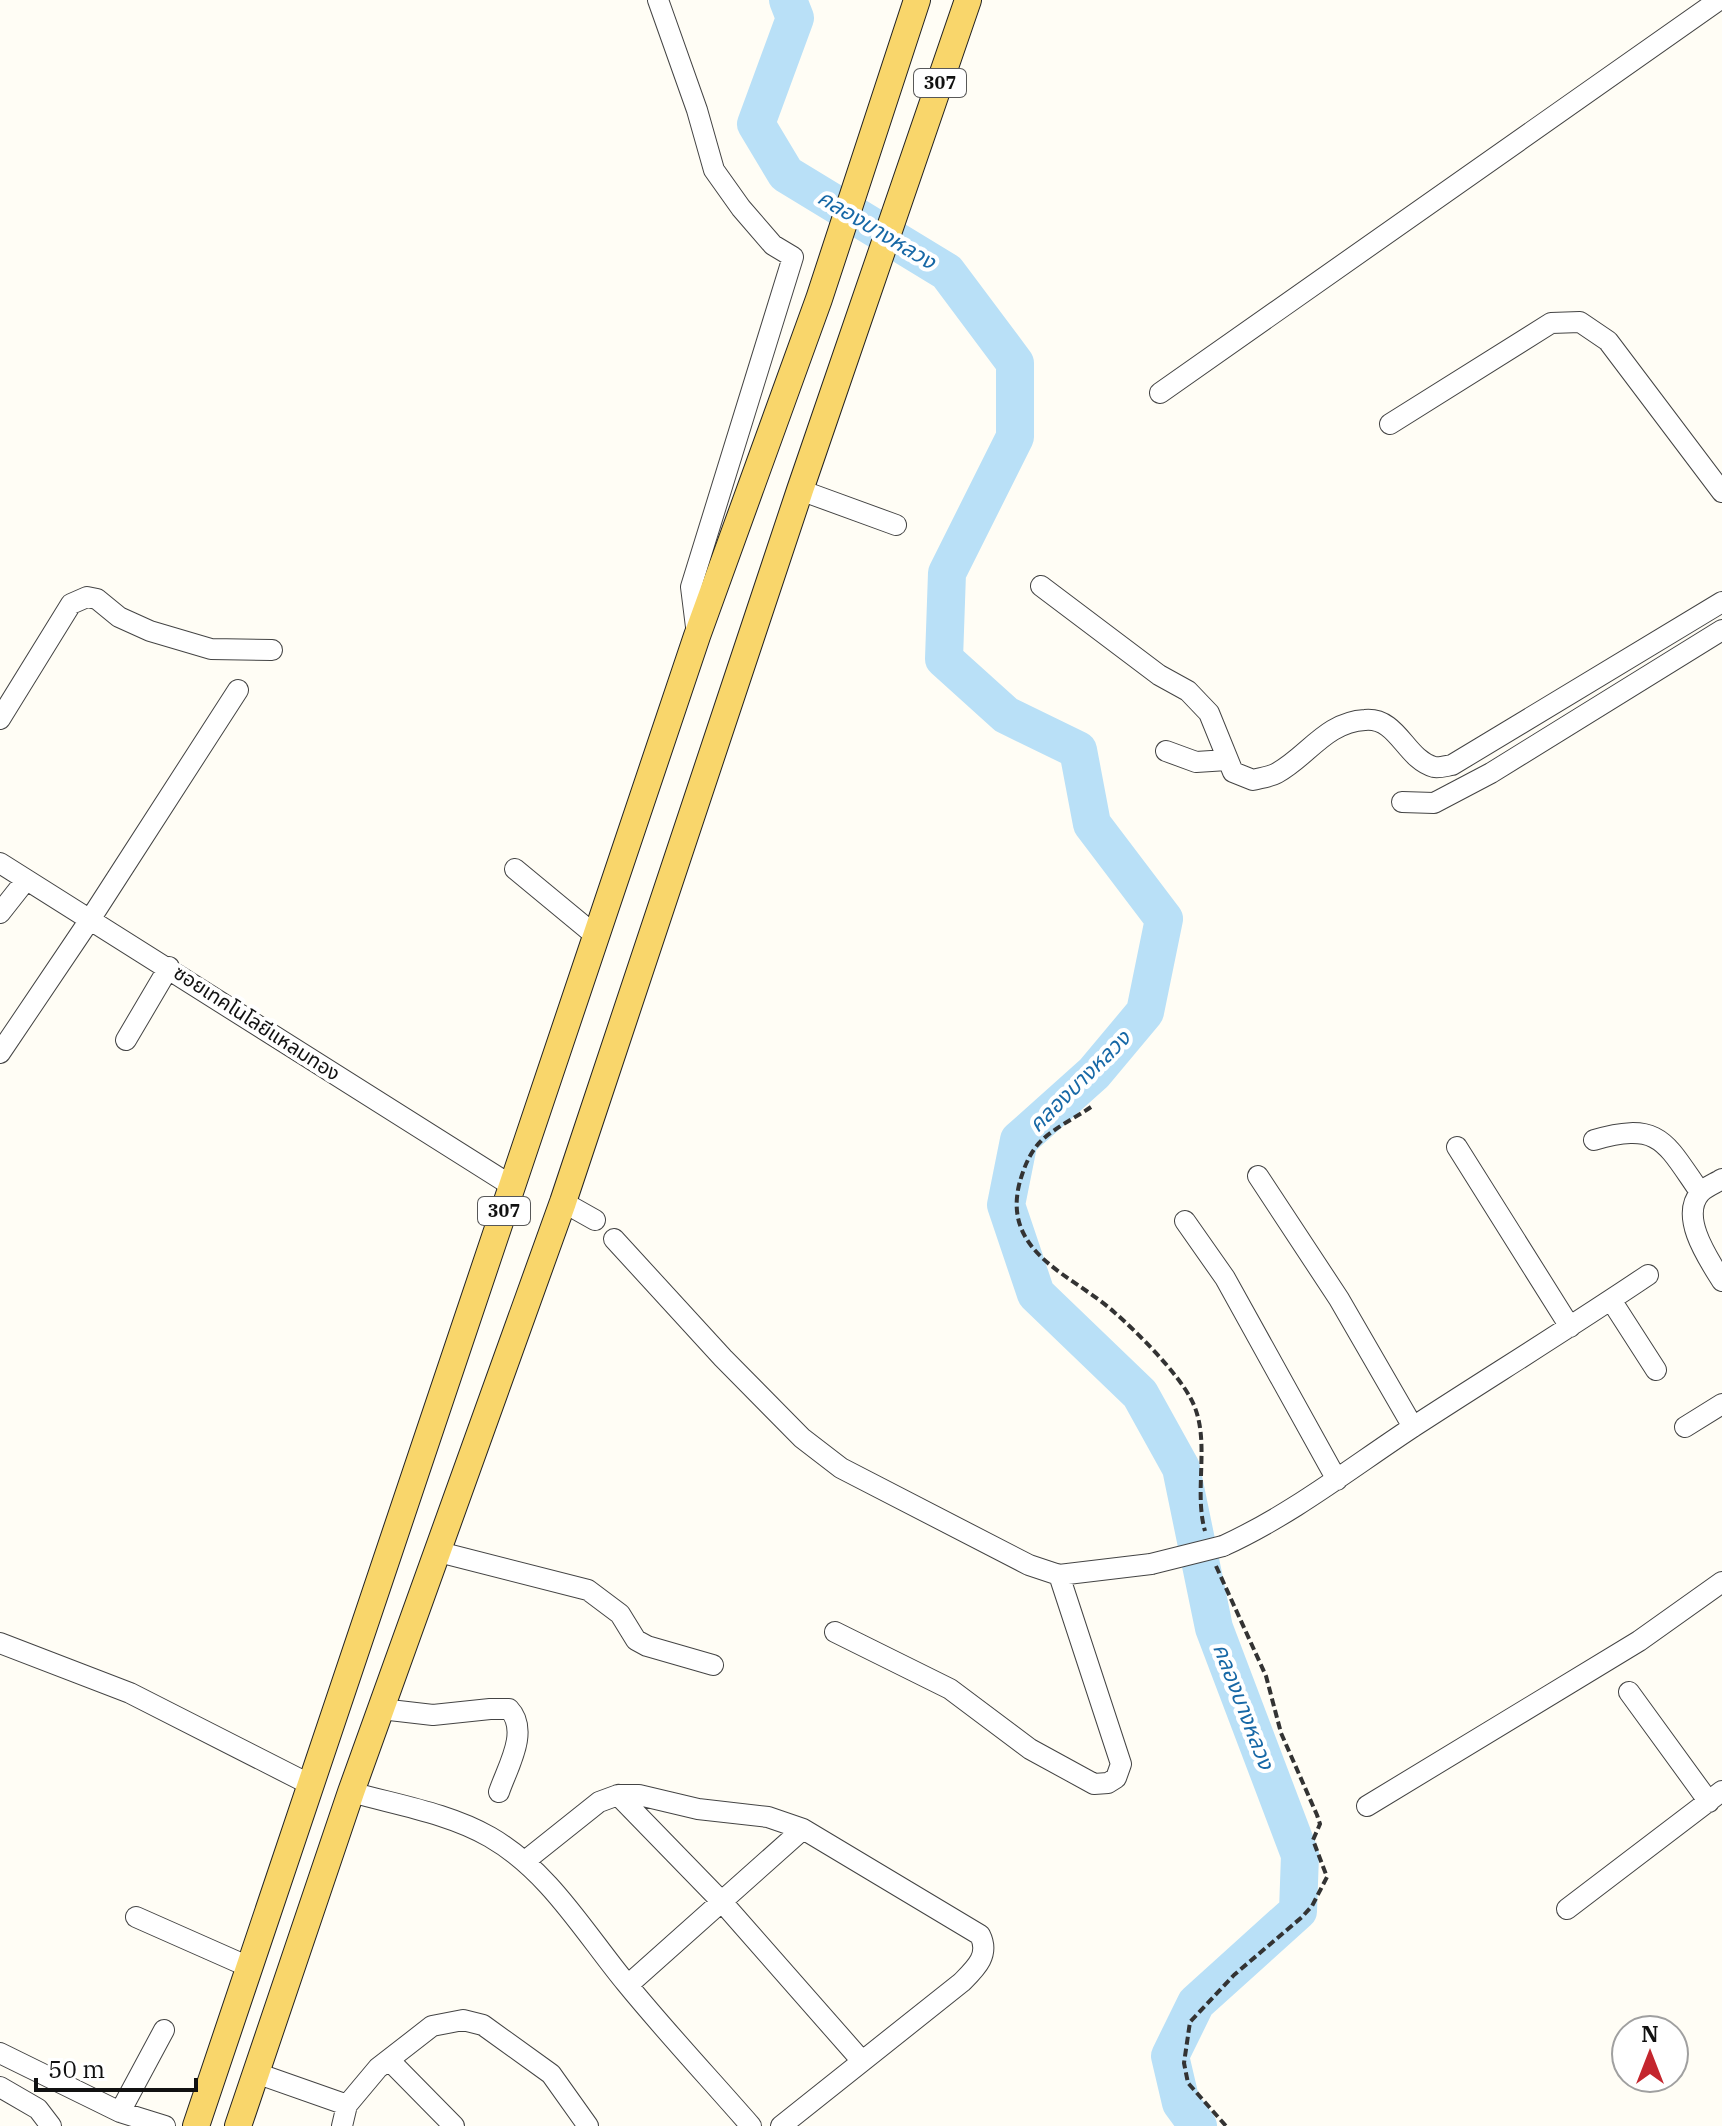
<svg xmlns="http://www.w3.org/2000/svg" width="1722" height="2126" viewBox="0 0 1722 2126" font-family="'IBM Plex Serif','Noto Sans Thai',serif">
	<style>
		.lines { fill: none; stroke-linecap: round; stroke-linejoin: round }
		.river { stroke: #b9e0f7; stroke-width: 38 }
		.minor-casing { stroke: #444; stroke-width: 22 }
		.major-casing { stroke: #222; stroke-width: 28 }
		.path { stroke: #333; stroke-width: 4; stroke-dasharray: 8 4; stroke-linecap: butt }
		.minor { stroke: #fff; stroke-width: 20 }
		.major { stroke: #f9d66b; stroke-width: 26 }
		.minor-bridge-casing { stroke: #444; stroke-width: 22; stroke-linecap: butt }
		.minor-bridge { stroke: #fff; stroke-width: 20 }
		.labels { text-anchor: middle; stroke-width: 8; stroke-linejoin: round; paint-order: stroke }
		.shield { fill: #fff; stroke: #585858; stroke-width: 2 }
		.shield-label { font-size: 18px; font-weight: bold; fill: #111 }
		.street-label { font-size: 20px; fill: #111; stroke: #fff }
		.water-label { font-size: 22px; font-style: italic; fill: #1768a6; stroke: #fff }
	</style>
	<rect width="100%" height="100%" fill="#fffdf5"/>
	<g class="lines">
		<path class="river" d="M788,0l7,18 -39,106 30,50 161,98 68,91v74l-68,136 -3,86 62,56 72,35 14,74 72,95 -19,93 -51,61 -75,67 -13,65 30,89 104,100 41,74 33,160 86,227 -2,56 -102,92 -26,53 11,47 17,23"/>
		<g class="minor-casing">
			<path id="minor" d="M658,0l39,110 17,60 27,38 32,37 20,12 -102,330 6,48
				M1160,393l559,-393
				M1390,424l161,-101 29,-1 28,19 114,151
				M800,490l96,35
				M1041,586l118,89 29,16 21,22 24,59 20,8c7,-2 17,-3 24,-7 31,-17 49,-51 88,-53 33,-3 40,39 69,47 5,1 12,-1 18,-2l270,-163
				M0,719l71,-115 16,-7 10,2 22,18 31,14 61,18 61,1
				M1166,751l30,11 31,-2
				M1402,802l32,1 57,-30 231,-143
				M0,863l512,323
				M515,869l81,67
				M0,913l26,-33
				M126,1040l43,-73
				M0,1053l91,-135 147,-228
				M1594,1140c66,-19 71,2 106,52
				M1457,1147l113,180
				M1258,1176l81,123 74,128
				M1722,1179c-6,4 -17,8 -22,14 -21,24 9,67 22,88
				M563,1202l32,18
				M1185,1221l40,57 112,202
				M614,1239l109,119 79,80 39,30 188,97 30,10 92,-11
				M1611,1300l45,70
				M1685,1427l37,-23
				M1223,1546c70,-32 129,-79 193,-121 77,-50 155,-98 232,-150
				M439,1552l149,38 32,24 16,26 11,6 66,19
				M835,1632l115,57 80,60 64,35 14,-1 8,-5 5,-14 -62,-189
				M0,1643l130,50 181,92
				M1629,1692l80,110
				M381,1709l52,6 57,-6h19c21,22 -2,59 -10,83
				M351,1792c46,13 97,21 139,45 59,34 94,95 136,146 40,49 84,96 125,143
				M618,1795h21l59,14 70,8 35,12 177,106c10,20 -4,33 -18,47l-181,144
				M1367,1806l272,-165 83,-59
				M525,1861l74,-59 19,-7 105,108 138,157
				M1567,1909l155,-118
				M136,1917l113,50
				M628,1985l175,-156
				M0,2053l120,59 44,-82
				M389,2060l65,66
				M256,2073l91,32 31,-37 54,-42 31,-6 20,5 68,49 37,52
				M0,2087l38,22 13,17
				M120,2112l45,14
				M342,2126l5,-21"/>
		</g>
		<g class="major-casing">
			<path id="major" d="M196,2126l501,-1490 122,-337 98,-299
				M238,2126l113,-334 212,-590 237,-712 168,-490"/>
		</g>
		<path class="path" d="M1091,1107c-16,11 -37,21 -50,34 -12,12 -18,29 -22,44 -16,69 54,90 95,127 23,20 63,60 77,87 21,39 2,90 14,132
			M1216,1566l50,110 15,57 36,82 3,9 -7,16 14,37 -15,29 -10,11 -68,58 -44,47 -6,41 4,20 38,43"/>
		<use href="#minor" class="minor"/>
		<use href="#major" class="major"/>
		<g class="minor-bridge-casing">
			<path id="minor-bridge" d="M1151,1564l72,-18"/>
		</g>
		<use href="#minor-bridge" class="minor-bridge"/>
	</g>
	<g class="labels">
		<g class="shield">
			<rect x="914" y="69" width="52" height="28" rx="6"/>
			<rect x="478" y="1197" width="52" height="28" rx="6"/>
		</g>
		<g class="shield-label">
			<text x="940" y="89">307</text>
			<text x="504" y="1217">307</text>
		</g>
		<g class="street-label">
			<text transform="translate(257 1023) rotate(33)" y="7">ซอยเทคโนโลยีแหลมทอง</text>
		</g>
		<g class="water-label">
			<text transform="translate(877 229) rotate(31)" y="8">คลองบางหลวง</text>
			<text transform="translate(1079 1081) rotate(-45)" y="8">คลองบางหลวง</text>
			<text transform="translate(1244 1706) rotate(69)" y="8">คลองบางหลวง</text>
		</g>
	</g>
	<g transform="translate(1650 2054)"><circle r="38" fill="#ffffff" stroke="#a0a0a0" stroke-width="2"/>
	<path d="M0-6L14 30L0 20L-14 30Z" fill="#c4262e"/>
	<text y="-12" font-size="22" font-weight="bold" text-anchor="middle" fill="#111111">N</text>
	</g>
	<path d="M36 2078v12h160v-12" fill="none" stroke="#111111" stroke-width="4"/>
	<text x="48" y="2078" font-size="24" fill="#111111" stroke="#ffffff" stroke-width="6" paint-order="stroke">50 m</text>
</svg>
